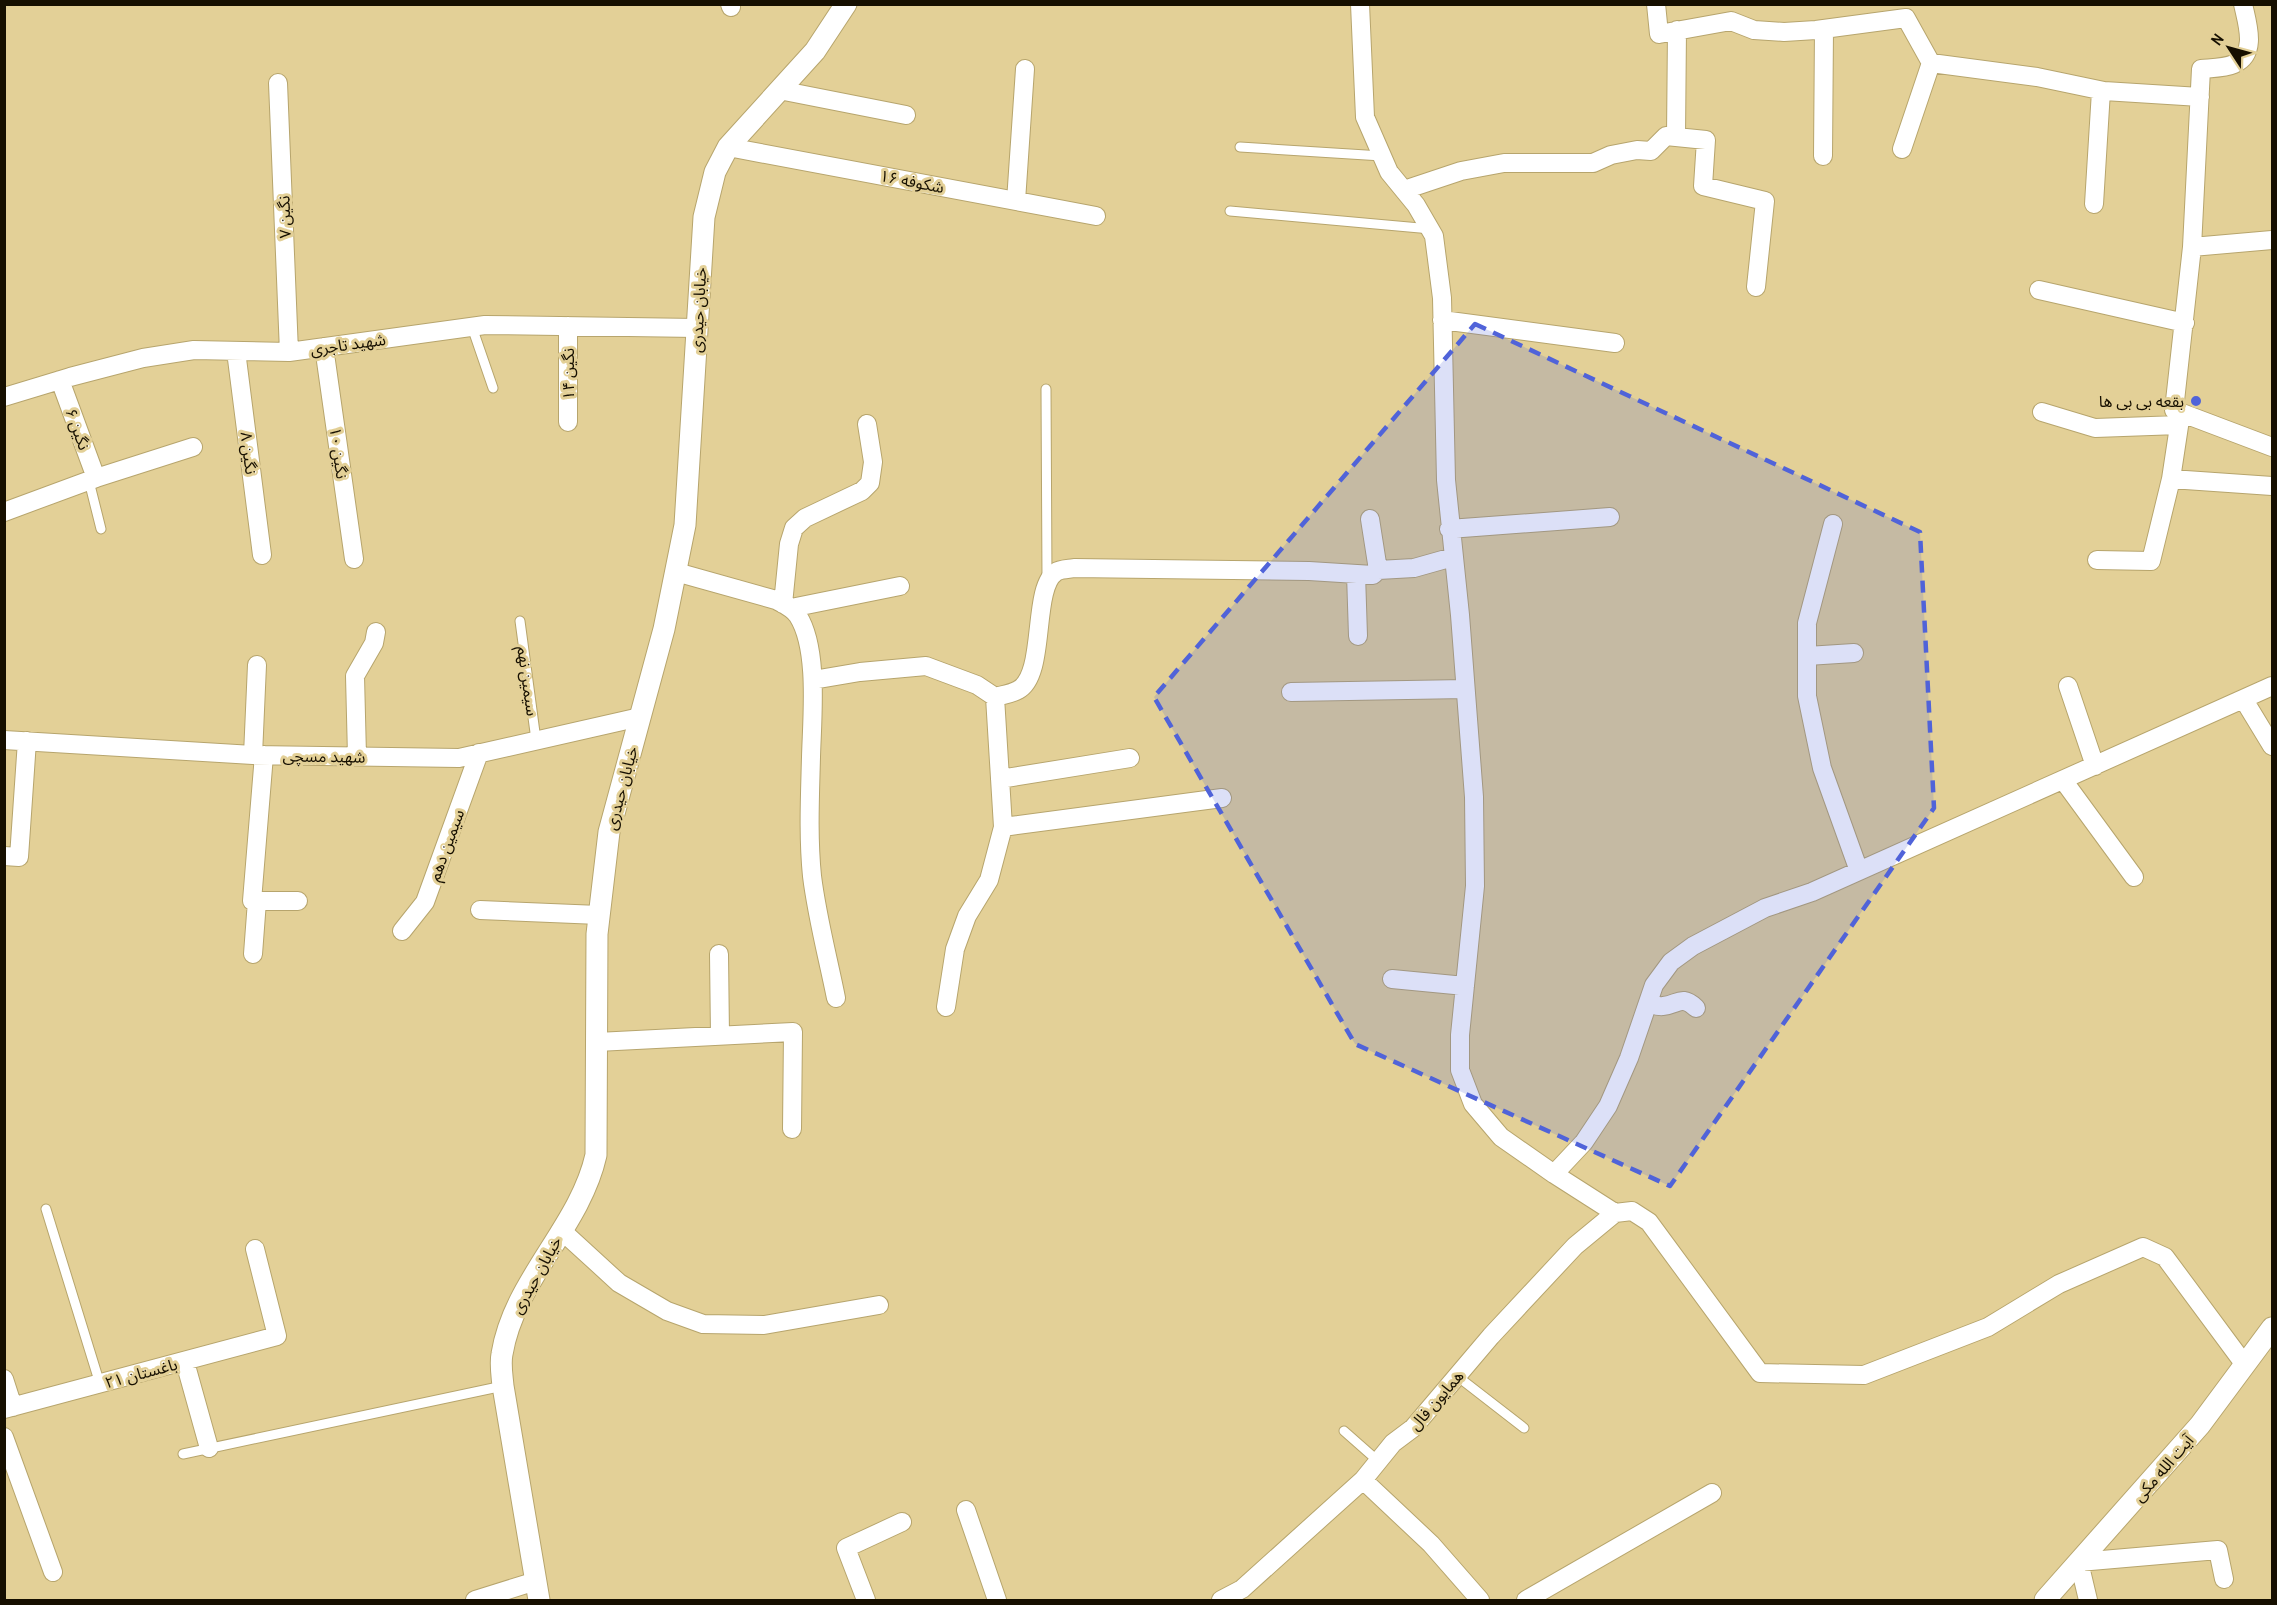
<svg xmlns="http://www.w3.org/2000/svg" width="2277" height="1605" viewBox="0 0 2277 1605" font-family="'Archivo Narrow','Noto Sans Arabic',sans-serif">
	<style>
		.lines { fill: none; stroke-linecap: round; stroke-linejoin: round }
		.service-casing { stroke: #b7a56d; stroke-width: 11 }
		.minor-casing { stroke: #b7a56d; stroke-width: 20 }
		.tertiary-casing { stroke: #b7a56d; stroke-width: 23 }
		.service { stroke: #fff; stroke-width: 9 }
		.minor { stroke: #fff; stroke-width: 18 }
		.tertiary { stroke: #fff; stroke-width: 21 }
		.marked { fill: #5063d9; fill-opacity: 0.2; stroke: #5063d9; stroke-width: 4.5; stroke-dasharray: 12 8; stroke-linejoin: round }
		.poi-dot { fill: #5063d9; stroke: #e3d097; stroke-width: 2 }
		.labels { text-anchor: middle; stroke-width: 6; stroke-linejoin: round; paint-order: stroke }
		.street-label { font-size: 16px; fill: #160f00; stroke: #e3d097 }
		.poi-label { font-size: 16px; fill: #160f00; stroke: #e3d097; text-anchor: end }
	</style>
	<rect width="100%" height="100%" fill="#e3d097"/>
	<g class="lines">
		<g class="service-casing">
			<path id="service" d="M1240,147l142,9
				M1230,211l201,18
				M472,327l21,61
				M1046,389l1,190
				M89,481l12,48
				M520,621l16,119
				M46,1209l54,175
				M1457,1376l67,52
				M1344,1431l34,30
				M183,1454l320,-68"/>
		</g>
		<g class="minor-casing">
			<path id="minor" d="M730,4l1,3
				M1360,4l5,113 24,55 27,33 18,31 8,62 4,182 14,135 14,182 1,89 -15,149v35l13,34 28,33 53,37
				M1656,4l3,30 72,-13 23,9 30,2 32,-2 90,-12 25,45 106,14 67,14 96,6
				M2243,4c4,19 15,50 -9,60 -9,4 -23,4 -33,5l-9,178 80,-7
				M278,83l11,269
				M779,90l127,25
				M1676,136l1,-106
				M728,147l368,69
				M1902,149l29,-86
				M1823,156l1,-127
				M1404,190l57,-19 43,-8h89l18,-8 26,-5 14,1 15,-15 40,4 -3,46 62,15 -9,86
				M1016,201l9,-132
				M2094,204l7,-113
				M2192,247l-18,163 98,37
				M2039,290l146,33
				M1442,320l173,23
				M324,347l30,212
				M236,351l26,204
				M60,380l36,98
				M4,397l66,-20 73,-19 51,-8 95,2 196,-27 212,3
				M2042,412l53,16 84,-3
				M568,422v-96
				M2171,479l101,7
				M4,512l92,-34 97,-31
				M1370,519l8,51
				M1833,524l-26,99v73l15,72 37,103
				M1449,529l161,-12
				M2097,560l54,1 20,-82 10,-66
				M676,572l100,28c9,5 17,8 22,16 21,33 14,102 13,141 -1,39 -3,79 1,119 5,41 16,82 24,122
				M1356,574l2,62
				M783,604l6,-60 5,-16 11,-10 57,-27 8,-8 3,-21 -6,-38
				M791,608l109,-22
				M1807,656l47,-3
				M813,680l47,-8 66,-6 51,19 18,12
				M2068,686l27,80
				M1291,692l174,-3
				M2244,700l28,46
				M4,740l249,15 206,3 181,-41
				M253,755l4,-90
				M264,755l-12,146h46
				M357,756l-2,-80 19,-33 2,-11
				M1000,779l130,-21
				M2063,780l71,97
				M1003,827l219,-29
				M4,856l15,1 8,-116
				M480,910l119,5
				M402,931l23,-29 54,-149
				M253,954l4,-53
				M719,954l1,82
				M1392,979l73,7
				M1648,1003c4,1 10,4 15,3 15,-1 18,-12 33,2
				M946,1007l9,-58 12,-33 22,-36 14,-53 -8,-130c7,-2 16,-3 23,-7 29,-15 13,-102 38,-118 4,-3 13,-3 18,-4l235,3 64,4 5,-5 36,-2 39,-11
				M597,1042l196,-10 -1,97
				M561,1230l58,53 48,28 36,13 61,1 115,-20
				M185,1362l24,86
				M2245,1365l-80,-108 -22,-10 -84,37 -71,43 -124,48 -104,-2 -111,-151 -17,-11 -17,2 -61,-39 30,-32 24,-36 21,-48 25,-73 17,-23 22,-16 72,-38 47,-16 460,-206
				M4,1379l9,28
				M4,1409l273,-73 -22,-87
				M4,1437l49,135
				M1363,1480l68,64 49,56
				M966,1510l31,90
				M475,1600l61,-19
				M866,1600l-20,-52 56,-26
				M1221,1600l21,-11 121,-109 30,-37 20,-15 78,-92 84,-90 40,-33
				M1526,1600l186,-107
				M2088,1600l-9,-38 139,-12 6,29"/>
		</g>
		<g class="tertiary-casing">
			<path id="tertiary" d="M539,1600l-36,-214c-1,-11 -3,-22 -1,-32 12,-74 78,-127 94,-199l1,-221 12,-102 55,-203 21,-104 19,-308 11,-45 13,-25 87,-96 31,-47
				M2045,1600l155,-175 72,-97"/>
		</g>
		<use href="#service" class="service"/>
		<use href="#minor" class="minor"/>
		<use href="#tertiary" class="tertiary"/>
	</g>
	<path class="marked" d="M1475,324l445,208 14,276 -264,378 -315,-142 -201,-347z"/>
	<circle class="poi-dot" cx="2196" cy="401" r="6"/>
	<g class="labels">
		<g class="street-label">
			<text transform="translate(912 181) rotate(11)" y="6">شکوفه ۱۶</text>
			<text transform="translate(284 217) rotate(-92)" y="6">نگین ۷</text>
			<text transform="translate(698 310) rotate(-87)" y="6">خیابان حیدری</text>
			<text transform="translate(348 344) rotate(-8)" y="6">شهید تاجری</text>
			<text transform="translate(568 374) rotate(-90)" y="6">نگین ۱۴</text>
			<text transform="translate(78 429) rotate(70)" y="6">نگین ۶</text>
			<text transform="translate(249 453) rotate(83)" y="6">نگین ۸</text>
			<text transform="translate(339 453) rotate(82)" y="6">نگین ۱۰</text>
			<text transform="translate(528 681) rotate(82)" y="6">سیمین نهم</text>
			<text transform="translate(324 756) rotate(1)" y="6">شهید مسچی</text>
			<text transform="translate(621 788) rotate(-75)" y="6">خیابان حیدری</text>
			<text transform="translate(446 845) rotate(-70)" y="6">سیمین دهم</text>
			<text transform="translate(536 1275) rotate(-61)" y="6">خیابان حیدری</text>
			<text transform="translate(141 1373) rotate(-15)" y="6">باغستان ۲۱</text>
			<text transform="translate(1436 1400) rotate(-49)" y="6">همایون فال</text>
			<text transform="translate(2163 1468) rotate(-49)" y="6">آیت الله مکی</text>
		</g>
		<g class="poi-label">
			<text x="2184" y="407">بقعه بی بی ها</text>
		</g>
	</g>
	<rect width="2277" height="1605" fill="none" stroke="#160f00" stroke-width="12"/>
	<g transform="translate(2229 48) rotate(306)" stroke="#e3d097" stroke-width="4.5" paint-order="stroke">
	<path d="M0-4.5L10 22L0 15L-10 22Z" fill="#160f00"/>
	<text y="-9" font-size="16" font-weight="bold" text-anchor="middle" fill="#160f00">N</text>
	</g>
</svg>
